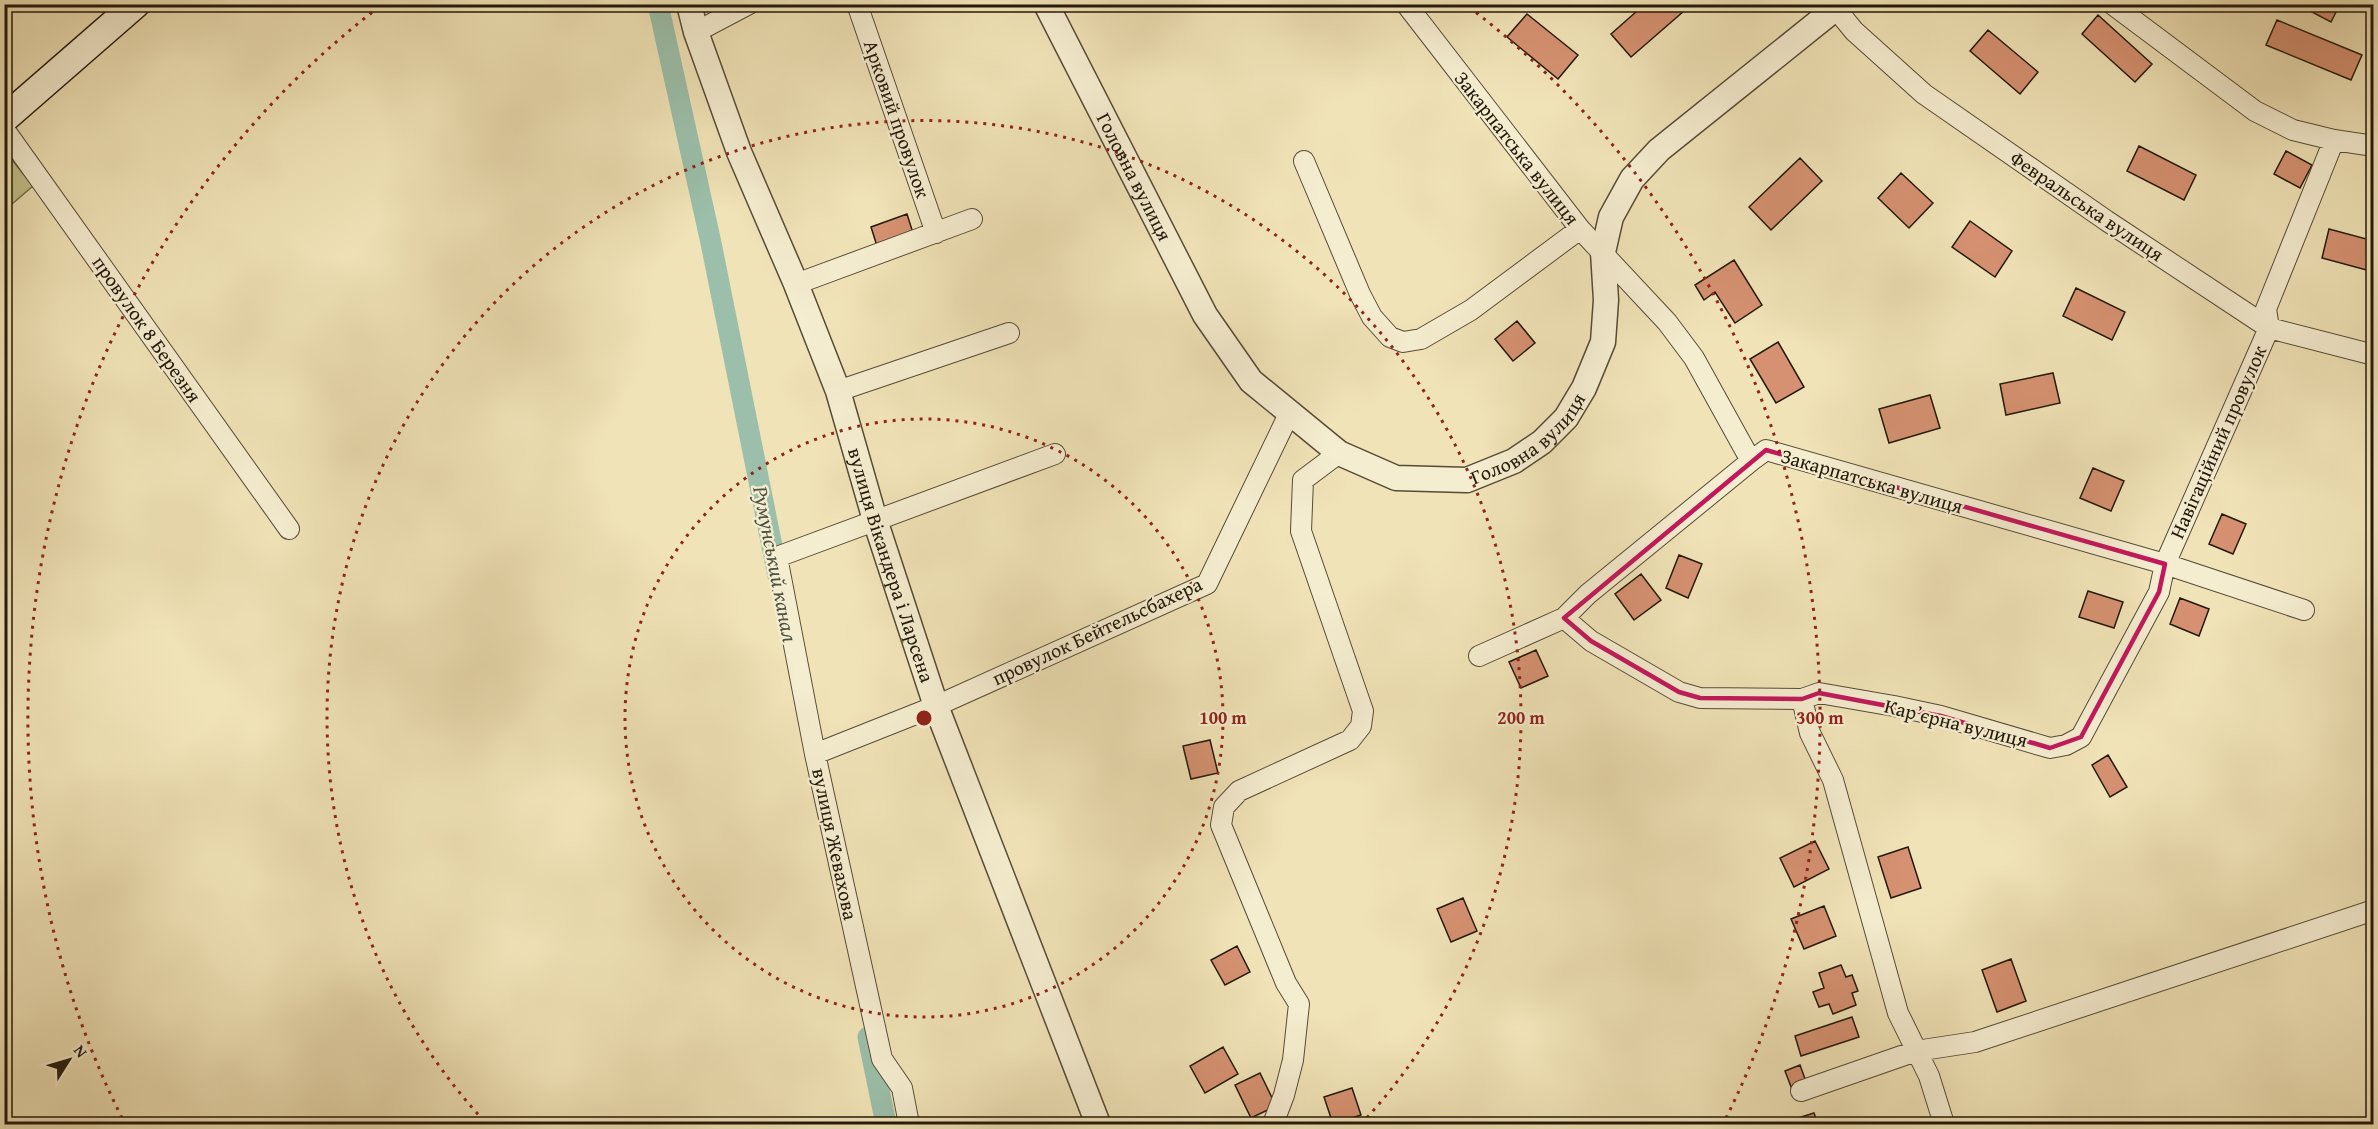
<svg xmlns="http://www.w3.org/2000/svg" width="2378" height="1129" viewBox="0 0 2378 1129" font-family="'Gentium Book Plus',serif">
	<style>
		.green { fill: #c2c189; stroke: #726d4a; stroke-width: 1.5 }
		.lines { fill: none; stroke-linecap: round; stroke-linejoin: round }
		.canal { stroke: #9bbfaa; stroke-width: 21 }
		.building { fill: #d59171; stroke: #23190b; stroke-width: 1.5 }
		.minor-casing { stroke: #564c36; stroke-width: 22 }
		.tertiary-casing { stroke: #564c36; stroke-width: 27 }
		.secondary-casing { stroke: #23190b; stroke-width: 30 }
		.minor { stroke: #f5edd0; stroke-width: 20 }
		.tertiary { stroke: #f5edd0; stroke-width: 24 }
		.secondary { stroke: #f5edd0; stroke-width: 27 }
		.marked { fill: none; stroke: #c2185b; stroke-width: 4.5; stroke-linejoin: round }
		.ring { fill: none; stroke: #8f2418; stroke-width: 3; stroke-dasharray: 3 6 }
		.labels { text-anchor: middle; stroke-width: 4.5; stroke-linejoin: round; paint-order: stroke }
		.street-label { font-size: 20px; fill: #23190b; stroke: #f5edd0 }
		.water-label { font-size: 21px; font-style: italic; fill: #4d5343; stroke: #f5edd0 }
		.centre { fill: #8f2418; stroke: #f5edd0; stroke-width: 3 }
		.ring-label { font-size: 18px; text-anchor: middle; font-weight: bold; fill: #8f2418; stroke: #f5edd0; stroke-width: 4.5; stroke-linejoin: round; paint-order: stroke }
	</style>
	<rect width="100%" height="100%" fill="#f0e3b7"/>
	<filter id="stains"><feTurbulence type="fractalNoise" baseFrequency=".00333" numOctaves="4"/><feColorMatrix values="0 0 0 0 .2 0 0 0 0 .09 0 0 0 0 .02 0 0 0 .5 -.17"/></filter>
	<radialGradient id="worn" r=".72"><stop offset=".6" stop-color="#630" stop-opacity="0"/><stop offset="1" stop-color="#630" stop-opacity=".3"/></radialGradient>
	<path class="green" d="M4,150l29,36 -28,24h-1z"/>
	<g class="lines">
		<path class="canal" d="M658,4l53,239 67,333
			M868,1037l18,87"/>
	</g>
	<path class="building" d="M1645,4h47l-61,53 -20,-23z
		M2314,4h26l-9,18 -21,-11z
		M1527,14l51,41 -20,24 -51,-42z
		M2098,15l54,49 -17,18 -53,-48z
		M2277,20l85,35 -11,25 -85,-35z
		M1988,30l50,42 -18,22 -50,-43z
		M2139,146l57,29 -12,25 -57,-29z
		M2286,151l26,14 -12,23 -26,-14z
		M1800,158l22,23 -51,49 -22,-23z
		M1901,173l32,30 -24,25 -31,-30z
		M907,214l6,19 -36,13 -6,-19z
		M1970,221l42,30 -17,26 -43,-30z
		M2329,229l45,12v31l-52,-14z
		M1734,260l28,45 -27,18 -20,-31 -11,8 -9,-15z
		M2076,288l49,24 -13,28 -49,-24z
		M1517,321l18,22 -22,18 -18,-22z
		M1778,342l26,45 -28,16 -26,-44z
		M2053,373l7,30 -54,12 -6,-31z
		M1930,395l10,33 -51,15 -10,-34z
		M2093,468l31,13 -13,30 -31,-13z
		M2222,514l24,10 -13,30 -24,-10z
		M1679,555l23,9 -14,34 -22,-10z
		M1641,574l20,26 -27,20 -19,-26z
		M2088,591l35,11 -9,26 -35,-11z
		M2180,598l29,11 -10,27 -29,-12z
		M1536,650l12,26 -27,12 -12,-26z
		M1210,740l8,33 -27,6 -8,-33z
		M2108,755l19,32 -17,10 -18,-32z
		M1815,841l14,28 -35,18 -14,-29z
		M1908,847l13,41 -30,10 -13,-41z
		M1463,898l14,33 -26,11 -14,-33z
		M1824,906l12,30 -32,13 -13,-30z
		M1237,946l13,26 -25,13 -14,-25z
		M2011,959l15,42 -29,11 -15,-42z
		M1841,965l5,12 6,-2 6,16 -6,2 4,12 -23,9 -4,-10 -10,3 -6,-15 11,-4 -5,-15z
		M1852,1017l7,20 -58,19 -6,-20z
		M1223,1047l15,27 -33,19 -15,-27z
		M1800,1065l8,22 -15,5 -8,-21z
		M1260,1073l16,33 -25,12 -16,-33z
		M1352,1088l9,27 -28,9 -9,-27z
		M1814,1113l4,11h-18l-2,-6z"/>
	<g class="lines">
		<g class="minor-casing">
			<path id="minor" d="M857,4l79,229
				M1406,4l174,225 87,93 27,36 57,103 15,-11 399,114 139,46
				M1832,4l22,27 70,63 183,127 162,107 105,27
				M2112,4l143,107 38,19 41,10 40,6
				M696,32l53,-28
				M4,129l285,400
				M1304,161l56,133 12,23 18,20 13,5 18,-3 50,-29 109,-81
				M796,284l176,-65
				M838,391l171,-58
				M1564,618l27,23 88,51 21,6 102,1 17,-6 75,13 47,10 109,32 16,-3 15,-8 78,-145 6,-28 104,-236 -3,-19 68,-169
				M1479,656l85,-38 24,-24 163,-133
				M1802,699l8,34 23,47 65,233 31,63 15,48
				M815,754l121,-48 271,-122 82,-170
				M1801,1091l115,-40 59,-9 399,-132
				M909,1124l-7,-36 -20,-29 -67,-305 -38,-197 278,-103
				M1273,1124l11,-29 9,-35 6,-56 -13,-21 -65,-158 3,-18 15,-16 111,-51 11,-14 2,-15 -62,-180 2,-51 36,-27"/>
		</g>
		<g class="tertiary-casing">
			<g id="tertiary">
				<path id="s1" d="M689,4l7,28 43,120 57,132 42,107 37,129 61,186 162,418"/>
				<path id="s2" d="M1046,4l159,311 46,66 88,72 57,25 71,2 47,-19 28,-19 24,-24 18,-30 19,-46 3,-42 -3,-48 8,-35 21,-38 27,-29 182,-146"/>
			</g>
		</g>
		<g class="secondary-casing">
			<path id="secondary" d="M4,119l132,-115"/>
		</g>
		<use href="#minor" class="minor"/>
		<use href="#tertiary" class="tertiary"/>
		<use href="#secondary" class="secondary"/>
	</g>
	<path class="marked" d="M1766,450l399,114 -6,28 -78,145 -31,11 -109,-32 -122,-23 -17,6 -102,-1 -21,-6 -88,-51 -27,-23z"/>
	<g class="ring">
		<circle cx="924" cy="718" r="299"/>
		<path d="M484 1121A597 597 0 1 1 1364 1121"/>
		<path d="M122 1118A896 896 0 0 1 379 7M1469 7A896 896 0 0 1 1726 1118"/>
	</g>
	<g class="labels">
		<g class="street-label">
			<text transform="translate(897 119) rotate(71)" y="7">Арковий провулок</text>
			<text transform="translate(1517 148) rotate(52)" y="7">Закарпатська вулиця</text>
			<text dy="7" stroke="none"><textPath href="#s2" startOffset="194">Головна вулиця</textPath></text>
			<text transform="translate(2087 206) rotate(34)" y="7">Февральська вулиця</text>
			<text transform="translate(147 329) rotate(55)" y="7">провулок 8 Березня</text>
			<text dy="7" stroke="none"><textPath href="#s2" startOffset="752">Головна вулиця</textPath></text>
			<text transform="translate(2218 442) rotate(-66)" y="7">Навігаційний провулок</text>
			<text transform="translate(1872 481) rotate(16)" y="7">Закарпатська вулиця</text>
			<text dy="7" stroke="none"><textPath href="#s1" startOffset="597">вулиця Вікандера і Ларсена</textPath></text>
			<text transform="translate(1097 631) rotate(-25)" y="7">провулок Бейтельсбахера</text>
			<text transform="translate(1956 723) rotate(14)" y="7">Карʼєрна вулиця</text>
			<text transform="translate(835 844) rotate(78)" y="7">вулиця Жевахова</text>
		</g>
		<g class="water-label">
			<text transform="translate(775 564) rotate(79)" y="7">Румунський канал</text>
		</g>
	</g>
	<circle cx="924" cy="718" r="9" class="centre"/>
	<g class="ring-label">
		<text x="1223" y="724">100 m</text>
		<text x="1521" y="724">200 m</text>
		<text x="1820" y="724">300 m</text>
	</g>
	<rect width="2378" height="1129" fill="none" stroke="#f0e3b7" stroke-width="24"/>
	<rect x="6" y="6" width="2366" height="1117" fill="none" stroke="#23190b" stroke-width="3"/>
	<rect x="12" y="12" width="2354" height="1105" fill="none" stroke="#23190b" stroke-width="1.5"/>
	<g transform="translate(69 1060) rotate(53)" stroke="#f5edd0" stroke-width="4.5" paint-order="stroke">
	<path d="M0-4.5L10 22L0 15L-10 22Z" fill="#23190b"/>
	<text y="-9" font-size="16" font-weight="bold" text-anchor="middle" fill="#23190b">N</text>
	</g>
	<rect width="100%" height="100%" filter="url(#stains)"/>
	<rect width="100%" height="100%" fill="url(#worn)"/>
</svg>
